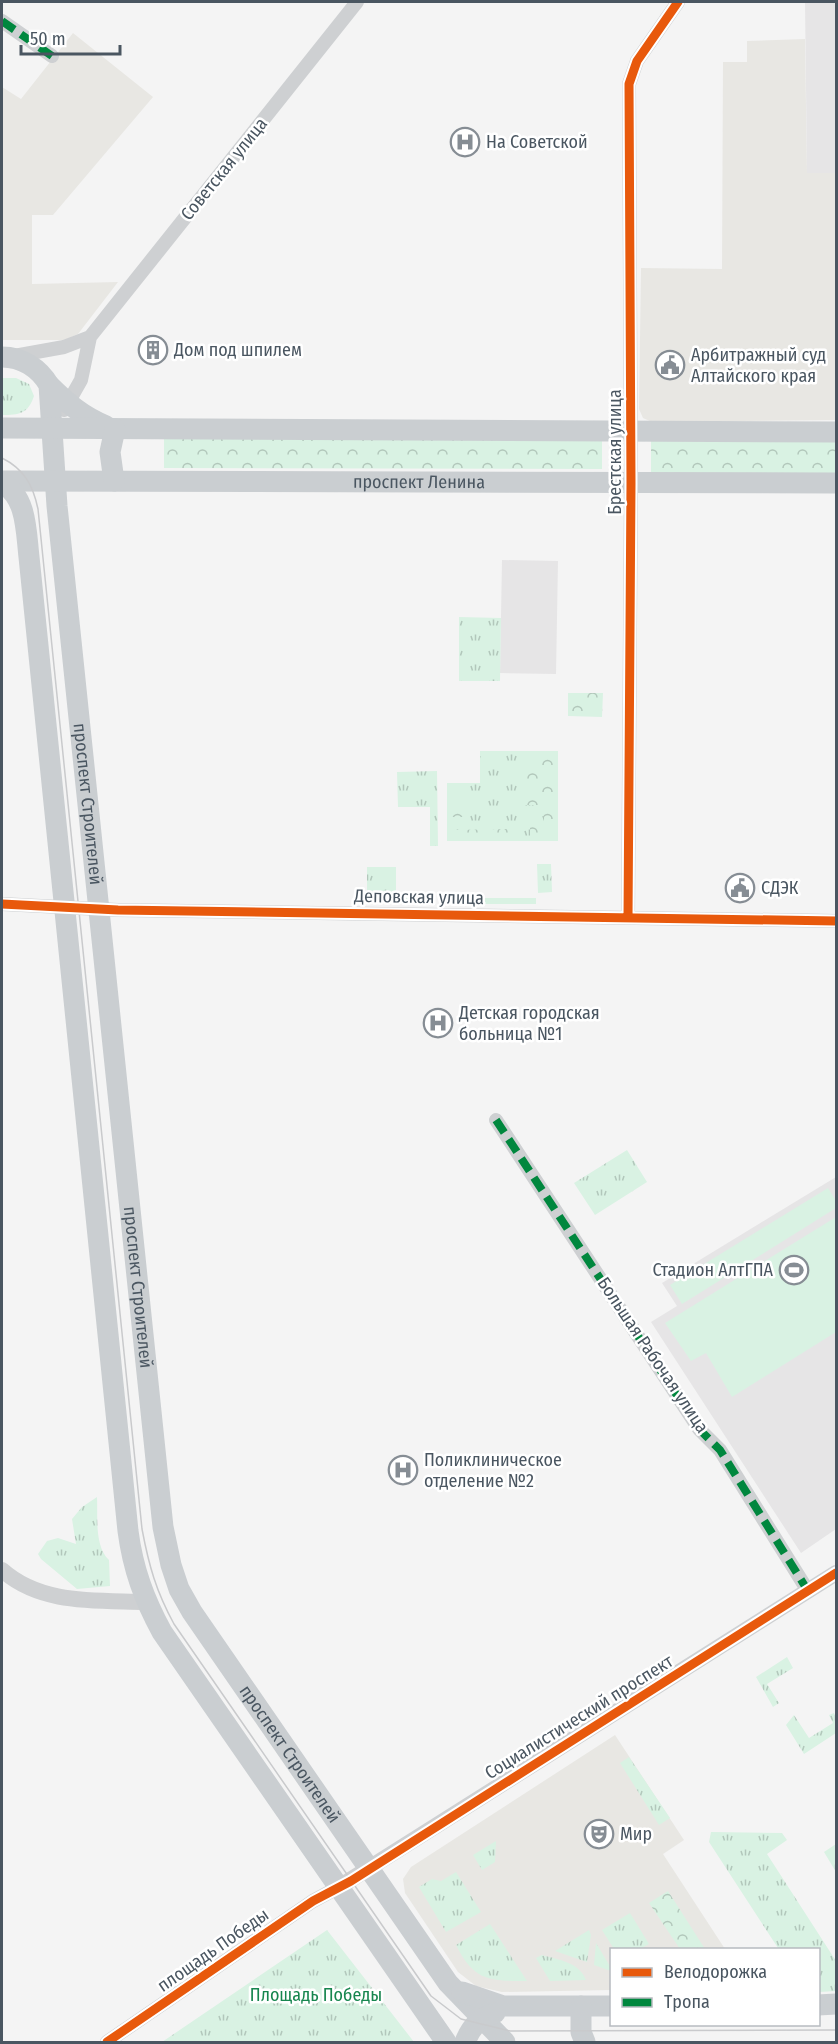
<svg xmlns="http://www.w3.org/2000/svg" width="838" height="2044" viewBox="0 0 838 2044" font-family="'Fira Sans Condensed',sans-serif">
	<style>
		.commercial { fill: #e8e7e3 }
		.education { fill: #e6e5e6 }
		.grass { fill: url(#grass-tufts) }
		.forest { fill: url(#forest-crowns) }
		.pitch { fill: #d9f2e3 }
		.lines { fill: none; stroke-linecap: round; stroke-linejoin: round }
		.minor { stroke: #ced0d2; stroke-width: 14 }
		.tertiary { stroke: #ced0d2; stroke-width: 16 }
		.primary { stroke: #caced1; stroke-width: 21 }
		.tram { stroke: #c9cacc; stroke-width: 1.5 }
		.quiet { stroke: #00873e; stroke-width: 8; stroke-dasharray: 15 8; stroke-linecap: butt }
		.cycleway-casing { stroke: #fff; stroke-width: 13 }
		.cycleway { stroke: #e8590c; stroke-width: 9 }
		.labels { text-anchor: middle; stroke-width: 5; stroke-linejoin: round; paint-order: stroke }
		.poi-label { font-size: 18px; fill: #4a5661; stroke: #fff; text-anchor: start }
		.street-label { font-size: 18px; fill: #4a5661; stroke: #fff }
		.park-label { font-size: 18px; fill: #17864f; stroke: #fff }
	</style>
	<defs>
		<pattern id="grass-tufts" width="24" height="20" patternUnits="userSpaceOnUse" patternTransform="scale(1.5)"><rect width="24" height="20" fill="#d9f2e3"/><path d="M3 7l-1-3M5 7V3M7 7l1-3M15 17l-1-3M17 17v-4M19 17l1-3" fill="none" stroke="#b2c7bb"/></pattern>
		<pattern id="forest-crowns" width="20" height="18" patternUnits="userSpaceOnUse" patternTransform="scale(1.5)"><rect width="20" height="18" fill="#d9f2e3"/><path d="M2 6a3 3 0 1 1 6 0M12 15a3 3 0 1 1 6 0" fill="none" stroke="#b2c7bb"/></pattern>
	</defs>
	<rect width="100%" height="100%" fill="#f4f4f4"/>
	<path class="commercial" d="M73,33l80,64 -100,118h-21v69l86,-2 -40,52 -13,6h-63v-253l19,12z
		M805,39l2,134h29v247l-184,2 -9,-4 -4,-9 2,-141 81,1 1,-207h24v-21z
		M615,1735l69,105 -21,14 62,95 -113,1 -1,40 -109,2 -26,-6 -18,-14 -53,-79 -2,-14 8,-12z"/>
	<path class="education" d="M805,2h31v171h-29z
		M502,560l56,1 -2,113 -56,-1z
		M836,1177v352l-35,24 -150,-231 26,-16 -15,-23z"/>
	<path class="grass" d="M2,378h14l13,6 5,12c-6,18 -15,19 -32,19z
		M459,617l42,1 -1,63h-41z
		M480,751h78v90h-111v-58h33z
		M437,771l1,75h-8v-39h-32l-1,-35z
		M537,864h14l1,28 -14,1z
		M367,867h29v31h26v5l-55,1z
		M444,898h92v6h-92z
		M627,1150l20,32 -52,33 -21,-32z
		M97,1497c1,19 -3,49 12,63l1,26 -33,3 -36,-30 -3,-5 9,-13 11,-3 18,6 -4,-25 10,-12z
		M787,1657l6,11 -26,16 12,19 -6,4 -17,-30z
		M834,1713l2,5v15l-32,21 -18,-29 8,-10 15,23 24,-15 -4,-8z
		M629,1757l41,61 -11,7 -39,-62z
		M711,1832l71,1 5,7 -20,14 69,107v30l-17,1 -1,-42 -42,-1 2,-1 -69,-106z
		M496,1841l-1,21 -13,8 -9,-15z
		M836,1844v28l-12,-20z
		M456,1872l25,40 -35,20 -27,-45 13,-8 9,2z
		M630,1913l19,31 -9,5h-26l-12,-19z
		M490,1924l37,57c-38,0 -53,0 -71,-36z
		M327,1930l87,112h-252z
		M589,1930l2,5 -4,27 -32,-11z
		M596,1943l15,25v3l-17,-6z
		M542,1955c17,5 37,7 44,25l-36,1 -14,-23z"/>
	<path class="forest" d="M164,437l438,1v31l-438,-1z
		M651,441l185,1v32l-185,-1z
		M568,693h35l-1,24 -34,-1z
		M523,753l33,1 -1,82h-25v-14h14v-17h-21z
		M450,798h13v19h-13z
		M516,829v9l-65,1v-9z
		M668,1891l37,58h-25l-31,-46z"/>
	<path class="pitch" d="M828,1188l8,13v7l-154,96 -12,-19z
		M836,1217v115l-104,65 -26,-44 -15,8 -26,-38z"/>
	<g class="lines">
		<path class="minor" d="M2,21l50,35
			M14,356l50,-9 26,-10 267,-335
			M64,410l17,-30 9,-43
			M2,904l116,6 718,11
			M628,918l3,-435 -2,-399 8,-23 41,-59
			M496,1120l203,309 21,21 88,141
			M107,2042l206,-141 26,-14"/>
		<path class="tertiary" d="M2,1570c39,35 94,30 144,32
			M339,1887l497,-314"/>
		<g class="primary">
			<path id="s1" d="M2,357c20,0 37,11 47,28l8,121 106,1021 8,38 8,24 13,23 256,371 57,59"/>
			<path d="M49,385c18,18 33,31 57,41"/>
			<path d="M2,428l834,4"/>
			<path id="s2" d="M2,481l834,2"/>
			<path d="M114,481l-4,-29 5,-23"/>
			<path d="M2,483c25,14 24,48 27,74l99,974c5,38 16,68 34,101l284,410"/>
			<path d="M462,1992l41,14h109"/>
			<path d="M818,2005l18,-1"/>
			<path d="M581,2006v26l4,10"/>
			<path d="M465,2042c6,-15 14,-24 30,-29"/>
		</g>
		<path class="tram" d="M2,458c22,11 31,27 36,51l104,1020c7,37 14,62 32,95l257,372 30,23 49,12 326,-1"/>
		<path class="quiet" d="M2,21l50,35
			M496,1120l203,309 21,21 88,141"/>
		<g class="cycleway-casing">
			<path id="cycleway" d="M2,904l116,6 718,11
				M628,918l3,-435 -2,-399 8,-23 41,-59
				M107,2042l206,-141 38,-20 485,-308"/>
		</g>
		<use href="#cycleway" class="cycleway"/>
	</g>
	<defs>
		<g id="hospital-ring" transform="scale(1.5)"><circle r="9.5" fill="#fff" stroke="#868d94" stroke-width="1.5"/><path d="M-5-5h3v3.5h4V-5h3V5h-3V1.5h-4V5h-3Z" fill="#868d94"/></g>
		<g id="building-ring" transform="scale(1.5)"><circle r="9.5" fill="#fff" stroke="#868d94" stroke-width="1.5"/><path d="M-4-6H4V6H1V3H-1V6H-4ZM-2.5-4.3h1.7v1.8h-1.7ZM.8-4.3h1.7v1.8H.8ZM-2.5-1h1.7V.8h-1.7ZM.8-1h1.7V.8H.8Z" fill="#868d94"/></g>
		<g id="civic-ring" transform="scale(1.5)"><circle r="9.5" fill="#fff" stroke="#868d94" stroke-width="1.5"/><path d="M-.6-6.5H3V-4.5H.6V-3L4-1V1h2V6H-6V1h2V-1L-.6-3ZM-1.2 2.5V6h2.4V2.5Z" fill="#868d94"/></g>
		<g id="stadium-ring" transform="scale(1.5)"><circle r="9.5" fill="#fff" stroke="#868d94" stroke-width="1.5"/><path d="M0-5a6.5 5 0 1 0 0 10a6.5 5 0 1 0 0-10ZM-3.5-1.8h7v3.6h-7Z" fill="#868d94"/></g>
		<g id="theatre-ring" transform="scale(1.5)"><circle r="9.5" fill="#fff" stroke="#868d94" stroke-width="1.5"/><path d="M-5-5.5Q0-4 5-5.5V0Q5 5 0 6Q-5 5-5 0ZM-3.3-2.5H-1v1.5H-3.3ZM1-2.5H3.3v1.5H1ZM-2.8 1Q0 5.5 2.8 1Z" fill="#868d94"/></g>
	</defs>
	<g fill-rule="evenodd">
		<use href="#hospital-ring" x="465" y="142"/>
		<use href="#building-ring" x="153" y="350"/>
		<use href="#civic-ring" x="670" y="365"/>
		<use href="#civic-ring" x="740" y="888"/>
		<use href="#hospital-ring" x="438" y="1023"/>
		<use href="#stadium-ring" x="794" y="1270"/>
		<use href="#hospital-ring" x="403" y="1470"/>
		<use href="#theatre-ring" x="599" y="1834"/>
	</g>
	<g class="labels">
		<g class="poi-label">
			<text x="486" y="148">На Советской</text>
			<text x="174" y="356">Дом под шпилем</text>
			<text x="691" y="361">Арбитражный суд<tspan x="691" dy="21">Алтайского края</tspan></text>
			<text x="761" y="894">СДЭК</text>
			<text x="459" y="1019">Детская городская<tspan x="459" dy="21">больница №1</tspan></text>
			<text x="773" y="1276" text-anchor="end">Стадион АлтГПА</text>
			<text x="424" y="1466">Поликлиническое<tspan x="424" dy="21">отделение №2</tspan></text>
			<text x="620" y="1840">Мир</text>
		</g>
		<g class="street-label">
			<text transform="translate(224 169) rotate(-51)" y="6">Советская улица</text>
			<text transform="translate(615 452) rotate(-90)" y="6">Брестская улица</text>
			<text dy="6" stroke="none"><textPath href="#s2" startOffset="417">проспект Ленина</textPath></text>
			<text dy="6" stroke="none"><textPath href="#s1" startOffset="478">проспект Строителей</textPath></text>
			<text transform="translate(419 897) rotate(1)" y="6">Деповская улица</text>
			<text dy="6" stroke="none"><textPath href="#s1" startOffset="964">проспект Строителей</textPath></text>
			<text transform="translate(653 1355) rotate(56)" y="6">Большая Рабочая улица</text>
			<text transform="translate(579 1717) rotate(-32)" y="6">Социалистический проспект</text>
			<text dy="6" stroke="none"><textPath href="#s1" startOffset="1468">проспект Строителей</textPath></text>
			<text transform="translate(213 1950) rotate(-35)" y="6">площадь Победы</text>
		</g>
		<g class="park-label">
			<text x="316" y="2001">Площадь Победы</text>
		</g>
	</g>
	<rect width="838" height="2044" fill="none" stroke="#4a5661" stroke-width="6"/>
	<rect x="610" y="1948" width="210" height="78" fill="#ffffff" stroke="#b7bbc0" stroke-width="1.5"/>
	<rect x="622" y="1968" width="30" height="9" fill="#e8590c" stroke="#b7bbc0" stroke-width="1.5"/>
	<text x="664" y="1978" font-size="18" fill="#4a5661">Велодорожка</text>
	<rect x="622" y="1998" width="30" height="9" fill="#00873e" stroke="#b7bbc0" stroke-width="1.5"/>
	<text x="664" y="2008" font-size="18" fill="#4a5661">Тропа</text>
	<path d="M21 45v9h99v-9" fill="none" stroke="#4a5661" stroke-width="3"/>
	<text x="30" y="45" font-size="18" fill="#4a5661" stroke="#ffffff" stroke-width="4.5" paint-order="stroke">50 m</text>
</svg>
